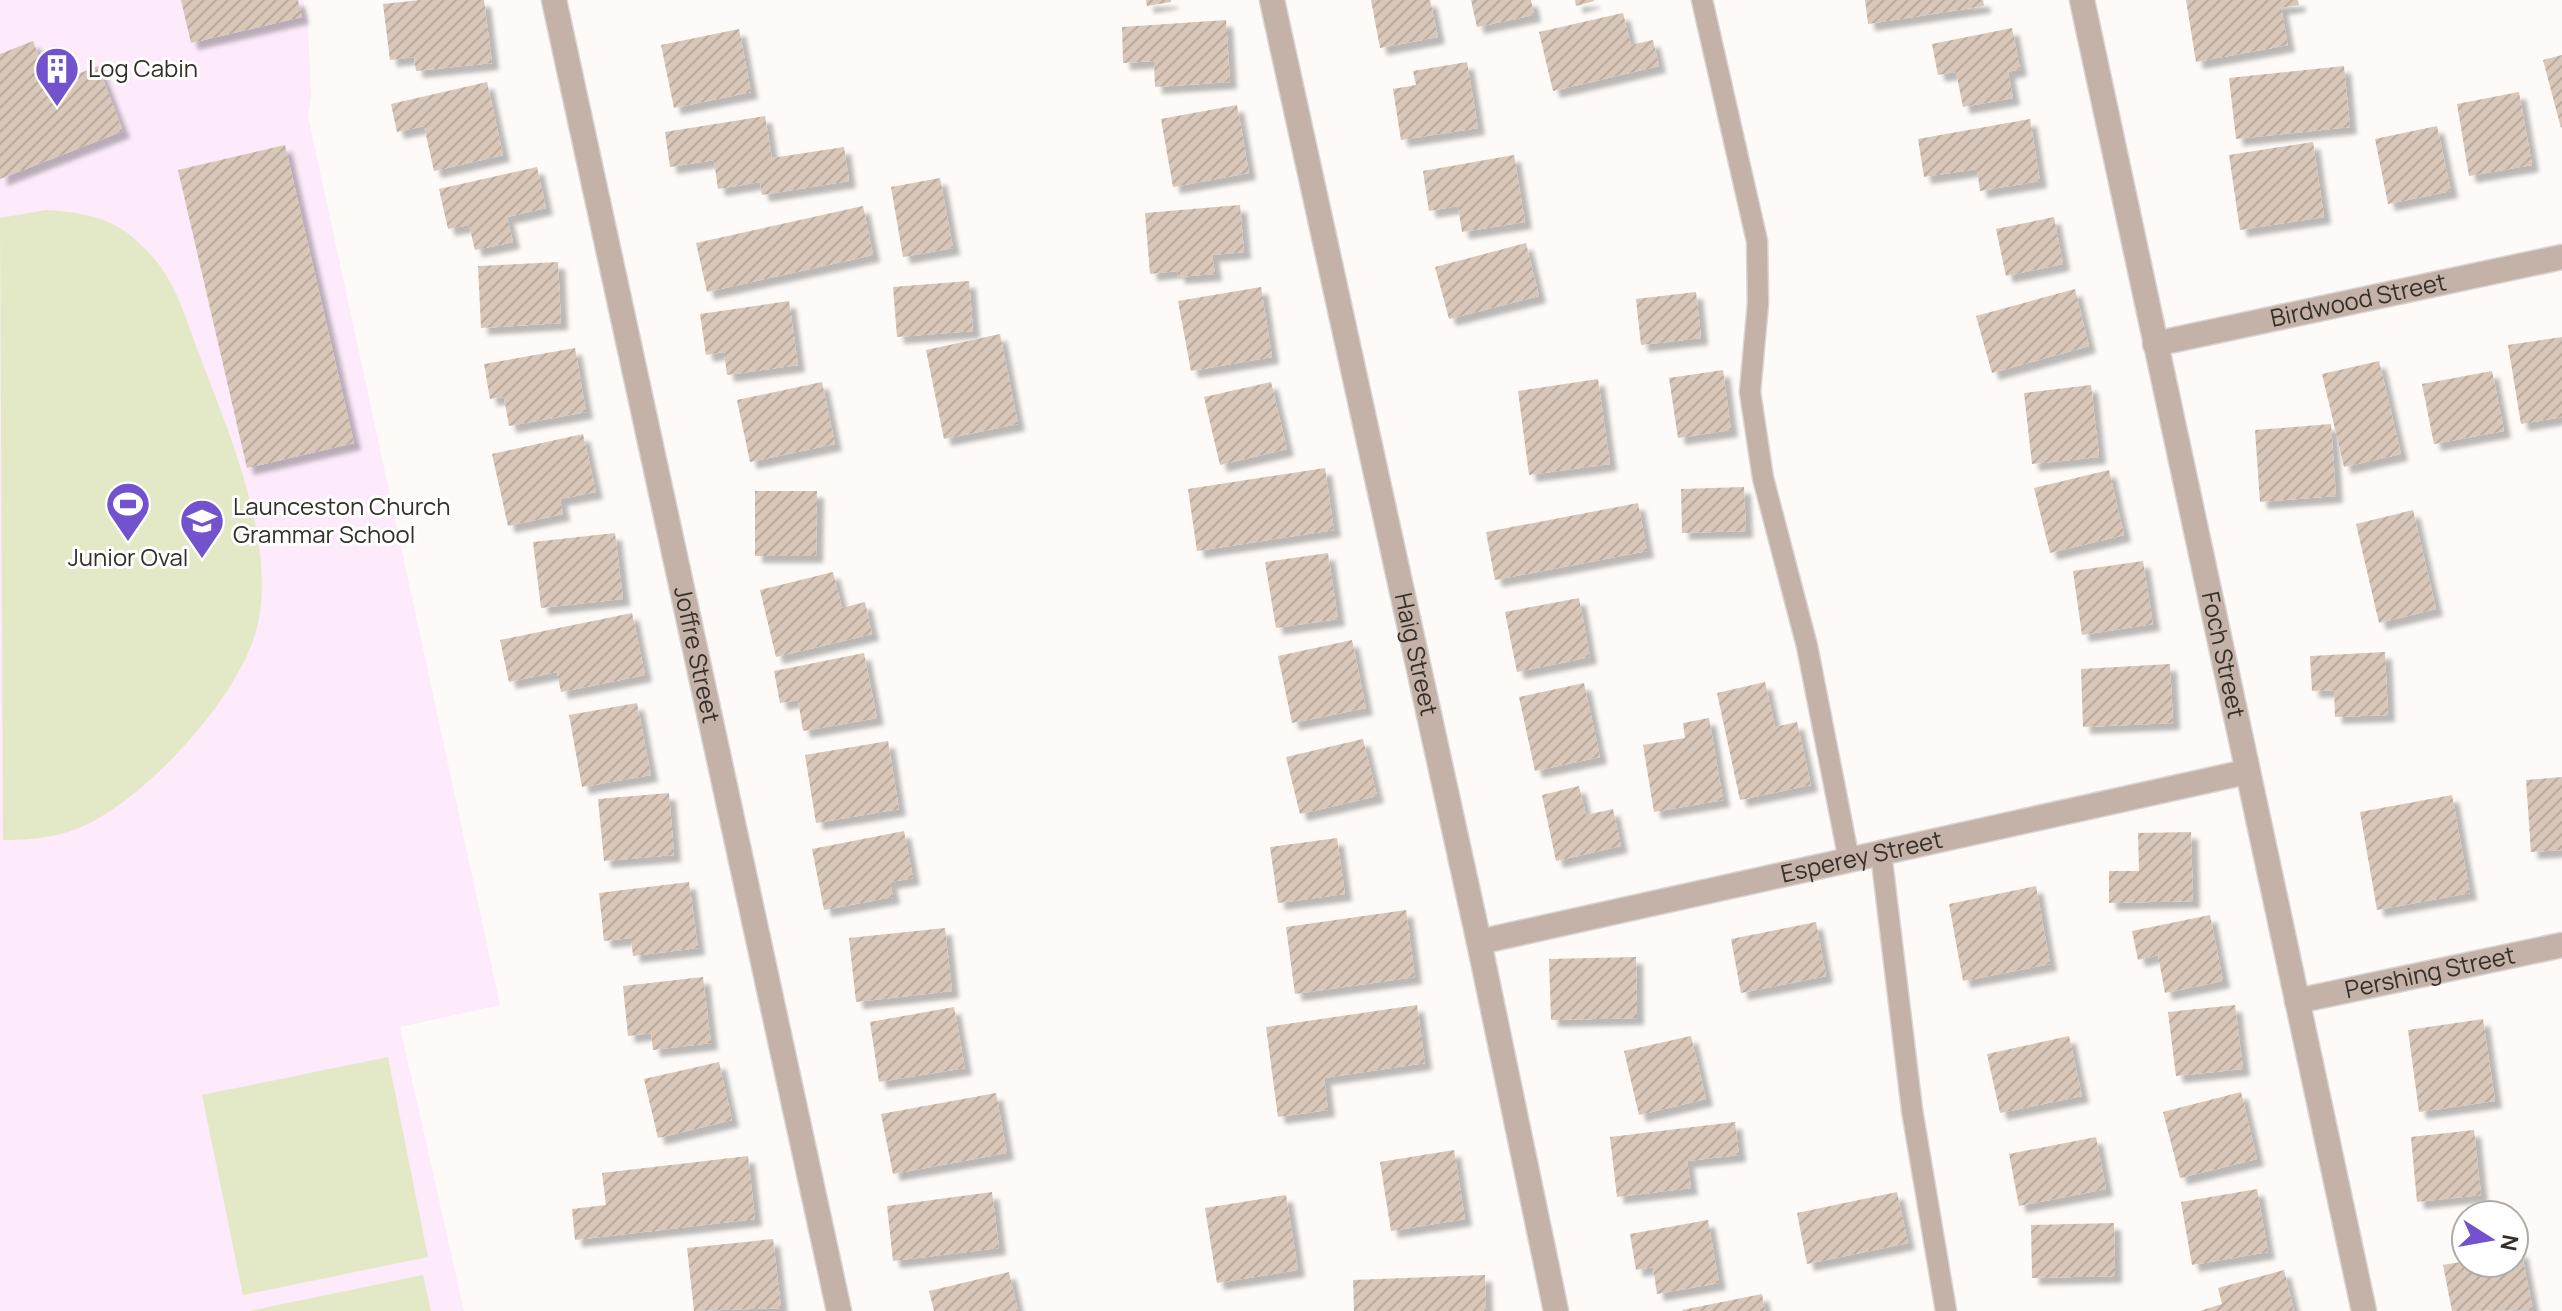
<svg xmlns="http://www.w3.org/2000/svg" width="2562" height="1311" viewBox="0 0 2562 1311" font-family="Manrope,sans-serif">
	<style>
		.education { fill: #fdeafa }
		.pitch { fill: #e3e9c6 }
		.building { fill: url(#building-hatch); filter: url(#shadow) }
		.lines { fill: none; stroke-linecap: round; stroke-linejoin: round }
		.lane-casing { stroke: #d9d5d2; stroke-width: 23 }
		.street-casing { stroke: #d9d5d2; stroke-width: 27 }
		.lane { stroke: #c4b2a8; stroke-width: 20 }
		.street { stroke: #c4b2a8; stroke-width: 24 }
		.labels { text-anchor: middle; stroke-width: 6; stroke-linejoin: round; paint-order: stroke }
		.poi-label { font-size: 24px; fill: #352f29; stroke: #fff; text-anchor: start }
		.street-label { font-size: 24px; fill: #352f29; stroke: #fff }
	</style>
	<defs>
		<pattern id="building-hatch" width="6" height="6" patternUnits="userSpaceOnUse" patternTransform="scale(2)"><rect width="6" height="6" fill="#d9c7b9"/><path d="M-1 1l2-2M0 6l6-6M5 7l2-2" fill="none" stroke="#bbab9f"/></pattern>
		<filter id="shadow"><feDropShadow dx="7" dy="7" stdDeviation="2" flood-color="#0004"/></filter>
	</defs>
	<rect width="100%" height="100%" fill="#fdfaf7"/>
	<path class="education" d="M0,0h303l5,22 3,75 -3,19 192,889 -100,22 64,284h-464z"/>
	<path class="pitch" d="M46,210c28,2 56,5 80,22 12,9 25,22 34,34 19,26 28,59 39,88 29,76 77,187 59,269 -14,70 -113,178 -179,205 -26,10 -49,12 -76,12l-3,-622z
		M388,1057l40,200 -185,38 -41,-200z
		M423,1275l8,36h-182z"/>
	<path class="building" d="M181,0h117l4,17 -111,26z
		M420,0h64l8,63 -76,8 -2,-14 -24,3 -7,-56z
		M1146,0h25v2l-24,4z
		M1371,0h59l8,37 -58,11z
		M1471,0h60l3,15 -57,12z
		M1575,0h19v1l-18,5z
		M1865,0h118l1,6 -116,18z
		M2186,0h112l1,5 -18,3 7,37 -92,17z
		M1623,13l8,32 22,-5 6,26 -106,25 -14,-59z
		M1226,20l4,62 -75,5 -1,-26 -31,2 -1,-36z
		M2012,28l8,41 -12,3 5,26 -50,9 -7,-35 -18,3 -6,-31z
		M739,29l12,63 -77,16 -13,-63z
		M33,41l17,44 48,-19 25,65 -123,48v-125z
		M2562,55v72l-1,1 -18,-68z
		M1467,62l11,66 -77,12 -8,-51 23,-4 -3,-14z
		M2344,66l6,61 -114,12 -7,-61z
		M487,82l16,73 -69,16 -10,-45 -27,6 -6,-28z
		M2519,92l13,73 -63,11 -12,-72z
		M1237,105l12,68 -76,14 -12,-68z
		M765,116l7,42 72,-11 5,34 -87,14 -2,-13 -42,7 -4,-29 -44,7 -5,-35z
		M2030,119l10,62 -60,10 -3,-22 -53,8 -6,-38z
		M2437,126l14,65 -63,13 -13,-65z
		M2313,142l11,75 -84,13 -11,-75z
		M285,145l69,298 -107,25 -69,-298z
		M1514,155l11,67 -63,10 -4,-26 -29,5 -6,-40z
		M537,167l9,41 -39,9 6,25 -38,8 -6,-25 -21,4 -9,-40z
		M940,178l13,70 -50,9 -12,-70z
		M1240,205l4,47 -32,3 3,19 -37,3 -1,-6 -27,3 -5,-61z
		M863,206l10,49 -166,37 -11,-49z
		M2054,217l9,47 -57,12 -10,-47z
		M1526,243l13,53 -90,23 -14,-52z
		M558,262l3,61 -80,5 -3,-62z
		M969,281l4,50 -76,6 -4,-50z
		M1261,287l11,70 -81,14 -13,-70z
		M2075,289l14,57 -97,27 -16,-57z
		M1696,292l5,46 -60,7 -5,-46z
		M789,301l9,64 -71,10 -3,-23 -18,3 -6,-41z
		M1000,334l18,90 -74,15 -18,-89z
		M2562,337v80l-41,7 -13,-79z
		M575,348l11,64 -77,14 -5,-29 -14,2 -6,-35z
		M2379,361l22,93 -57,13 -22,-93z
		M1723,370l8,60 -53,8 -9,-60z
		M2492,371l12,60 -70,13 -12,-60z
		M1598,379l12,85 -81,11 -11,-84z
		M822,382l13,62 -85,18 -13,-62z
		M1271,382l16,67 -67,16 -16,-68z
		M2091,385l8,72 -67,7 -8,-71z
		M2331,424l5,72 -76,6 -5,-72z
		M583,434l13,58 -36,7 3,15 -55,12 -16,-72z
		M1325,468l9,62 -137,21 -9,-62z
		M2109,470l15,65 -74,18 -16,-65z
		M1744,487l2,44 -64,2 -1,-44z
		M755,491h62l-1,65h-61z
		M1638,503l9,48 -152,29 -9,-48z
		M2413,510l23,99 -57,14 -23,-99z
		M615,533l8,66 -82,9 -8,-66z
		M1328,553l10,66 -62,9 -11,-66z
		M2143,561l10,63 -71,11 -9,-64z
		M833,572l9,36 23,-6 7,32 -96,23 -16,-67z
		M1579,598l11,59 -73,15 -12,-60z
		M632,613l13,62 -84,17 -4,-20 -48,10 -9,-42z
		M1352,640l14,68 -74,15 -14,-67z
		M2385,652l3,63 -53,2 -1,-27 -22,1 -2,-35z
		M864,653l13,65 -74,13 -5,-31 -18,3 -6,-32z
		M2170,664l3,59 -90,4 -2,-58z
		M1765,682l10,45 22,-5 14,63 -71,15 -23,-107z
		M1584,683l16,74 -65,14 -16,-74z
		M637,703l14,72 -69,12 -13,-72z
		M1709,718l14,82 -69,12 -11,-67 42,-7 -2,-15z
		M1363,739l14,57 -77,18 -14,-57z
		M888,741l11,68 -83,14 -11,-68z
		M2562,777v73l-31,2 -5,-72z
		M1579,786l7,29 27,-6 8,37 -65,15 -14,-66z
		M669,793l5,62 -70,6 -6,-62z
		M2452,795l18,98 -93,17 -17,-98z
		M904,831l9,47 -23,4 3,15 -69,13 -12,-61z
		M2191,832l2,69 -84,2v-32h30l-1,-38z
		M1337,838l8,56 -67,9 -8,-56z
		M689,882l9,66 -65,8 -2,-18 -27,3 -5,-48z
		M2036,886l14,78 -87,17 -14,-77z
		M1406,910l9,67 -120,17 -9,-67z
		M2210,915l13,66 -58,12 -7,-38 -20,5 -6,-29z
		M1816,922l10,54 -85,17 -10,-54z
		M945,928l7,63 -96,11 -7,-64z
		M1636,957l1,61 -86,2 -2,-61z
		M703,977l8,66 -58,7 -2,-17 -23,3 -5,-50z
		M1417,1005l8,58 -101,15 4,32 -50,7 -12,-90z
		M2235,1005l8,64 -67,7 -8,-64z
		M954,1007l11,61 -86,14 -9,-60z
		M2483,1019l12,82 -76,11 -11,-82z
		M1691,1036l15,63 -67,16 -15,-64z
		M2069,1036l13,60 -82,17 -13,-59z
		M719,1062l13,58 -74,18 -14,-59z
		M2241,1092l16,67 -77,19 -17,-66z
		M996,1093l11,60 -114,21 -12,-60z
		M1735,1122l4,33 -52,6 4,27 -74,9 -7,-60z
		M2474,1130l7,65 -64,7 -6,-65z
		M2096,1137l10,52 -87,17 -10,-52z
		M1454,1150l11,69 -74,12 -11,-69z
		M748,1156l7,63 -180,21 -3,-31 34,-4 -4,-32z
		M2257,1189l11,63 -76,13 -11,-63z
		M992,1192l7,56 -106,13 -6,-55z
		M1897,1192l11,51 -101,21 -10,-51z
		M1286,1195l12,75 -81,13 -12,-75z
		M1708,1220l11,63 -62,11 -4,-27 -17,3 -6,-36z
		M2114,1223l1,53 -83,2 -1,-53z
		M773,1239l8,69 -87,3 -7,-63z
		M2521,1250l12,60 -81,1 -9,-46 23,-4 48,2v-12z
		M2284,1270l10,41h-94l22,-7 -4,-16z
		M1009,1272l9,39h-84l-5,-20z
		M1485,1275l1,36h-132l-1,-31z
		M1762,1294l3,17h-82l-1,-1z"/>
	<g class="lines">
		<g class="lane-casing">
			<path id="lane" d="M1702,0l55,241 1,62 -8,89 13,86 44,168 42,214
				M1881,853l31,257 34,201"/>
		</g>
		<g class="street-casing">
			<g id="street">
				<path id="s1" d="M554,0l285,1311"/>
				<path id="s2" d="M1272,0l207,942 77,369"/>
				<path id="s3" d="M2082,0l282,1311"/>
				<path id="s4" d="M2155,344l407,-87"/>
				<path id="s5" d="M1479,942l767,-170"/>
				<path id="s6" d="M2297,1001l265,-56"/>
			</g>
		</g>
		<use href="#lane" class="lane"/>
		<use href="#street" class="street"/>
	</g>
	<defs>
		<g id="building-pin" transform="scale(2.3)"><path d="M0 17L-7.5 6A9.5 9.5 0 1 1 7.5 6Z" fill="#7353cd" stroke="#fff"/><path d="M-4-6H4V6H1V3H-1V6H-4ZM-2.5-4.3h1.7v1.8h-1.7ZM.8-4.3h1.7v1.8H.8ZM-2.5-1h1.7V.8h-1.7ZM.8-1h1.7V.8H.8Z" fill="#fff"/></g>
		<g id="stadium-pin" transform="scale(2.3)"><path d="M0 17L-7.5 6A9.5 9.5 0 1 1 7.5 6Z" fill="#7353cd" stroke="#fff"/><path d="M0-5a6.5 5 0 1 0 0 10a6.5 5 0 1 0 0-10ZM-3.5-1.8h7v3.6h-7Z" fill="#fff"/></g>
		<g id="school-pin" transform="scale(2.3)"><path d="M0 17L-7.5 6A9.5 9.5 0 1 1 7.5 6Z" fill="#7353cd" stroke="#fff"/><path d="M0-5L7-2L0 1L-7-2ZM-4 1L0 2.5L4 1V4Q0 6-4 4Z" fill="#fff"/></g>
	</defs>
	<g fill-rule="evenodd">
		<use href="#building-pin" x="57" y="69"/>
		<use href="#stadium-pin" x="128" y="504"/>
		<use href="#school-pin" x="202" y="521"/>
	</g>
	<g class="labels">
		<g class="poi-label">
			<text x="88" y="77">Log Cabin</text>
			<text x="233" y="515">Launceston Church<tspan x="233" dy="28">Grammar School</tspan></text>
			<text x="128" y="566" text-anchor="middle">Junior Oval</text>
		</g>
		<g class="street-label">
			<text dy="8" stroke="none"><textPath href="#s4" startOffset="208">Birdwood Street</textPath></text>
			<text dy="8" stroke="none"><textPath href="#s2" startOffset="670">Haig Street</textPath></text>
			<text dy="8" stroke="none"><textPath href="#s1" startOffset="670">Joffre Street</textPath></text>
			<text dy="8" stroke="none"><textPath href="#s3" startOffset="670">Foch Street</textPath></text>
			<text dy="8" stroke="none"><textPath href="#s5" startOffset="392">Esperey Street</textPath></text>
			<text dy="8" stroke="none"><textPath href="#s6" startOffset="136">Pershing Street</textPath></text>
		</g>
	</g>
	<g transform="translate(2490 1239) rotate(101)"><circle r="38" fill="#ffffff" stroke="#aeaca9" stroke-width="2"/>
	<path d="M0-6L14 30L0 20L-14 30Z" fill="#7353cd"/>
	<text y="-12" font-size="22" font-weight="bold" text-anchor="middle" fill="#352f29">N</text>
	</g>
</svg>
